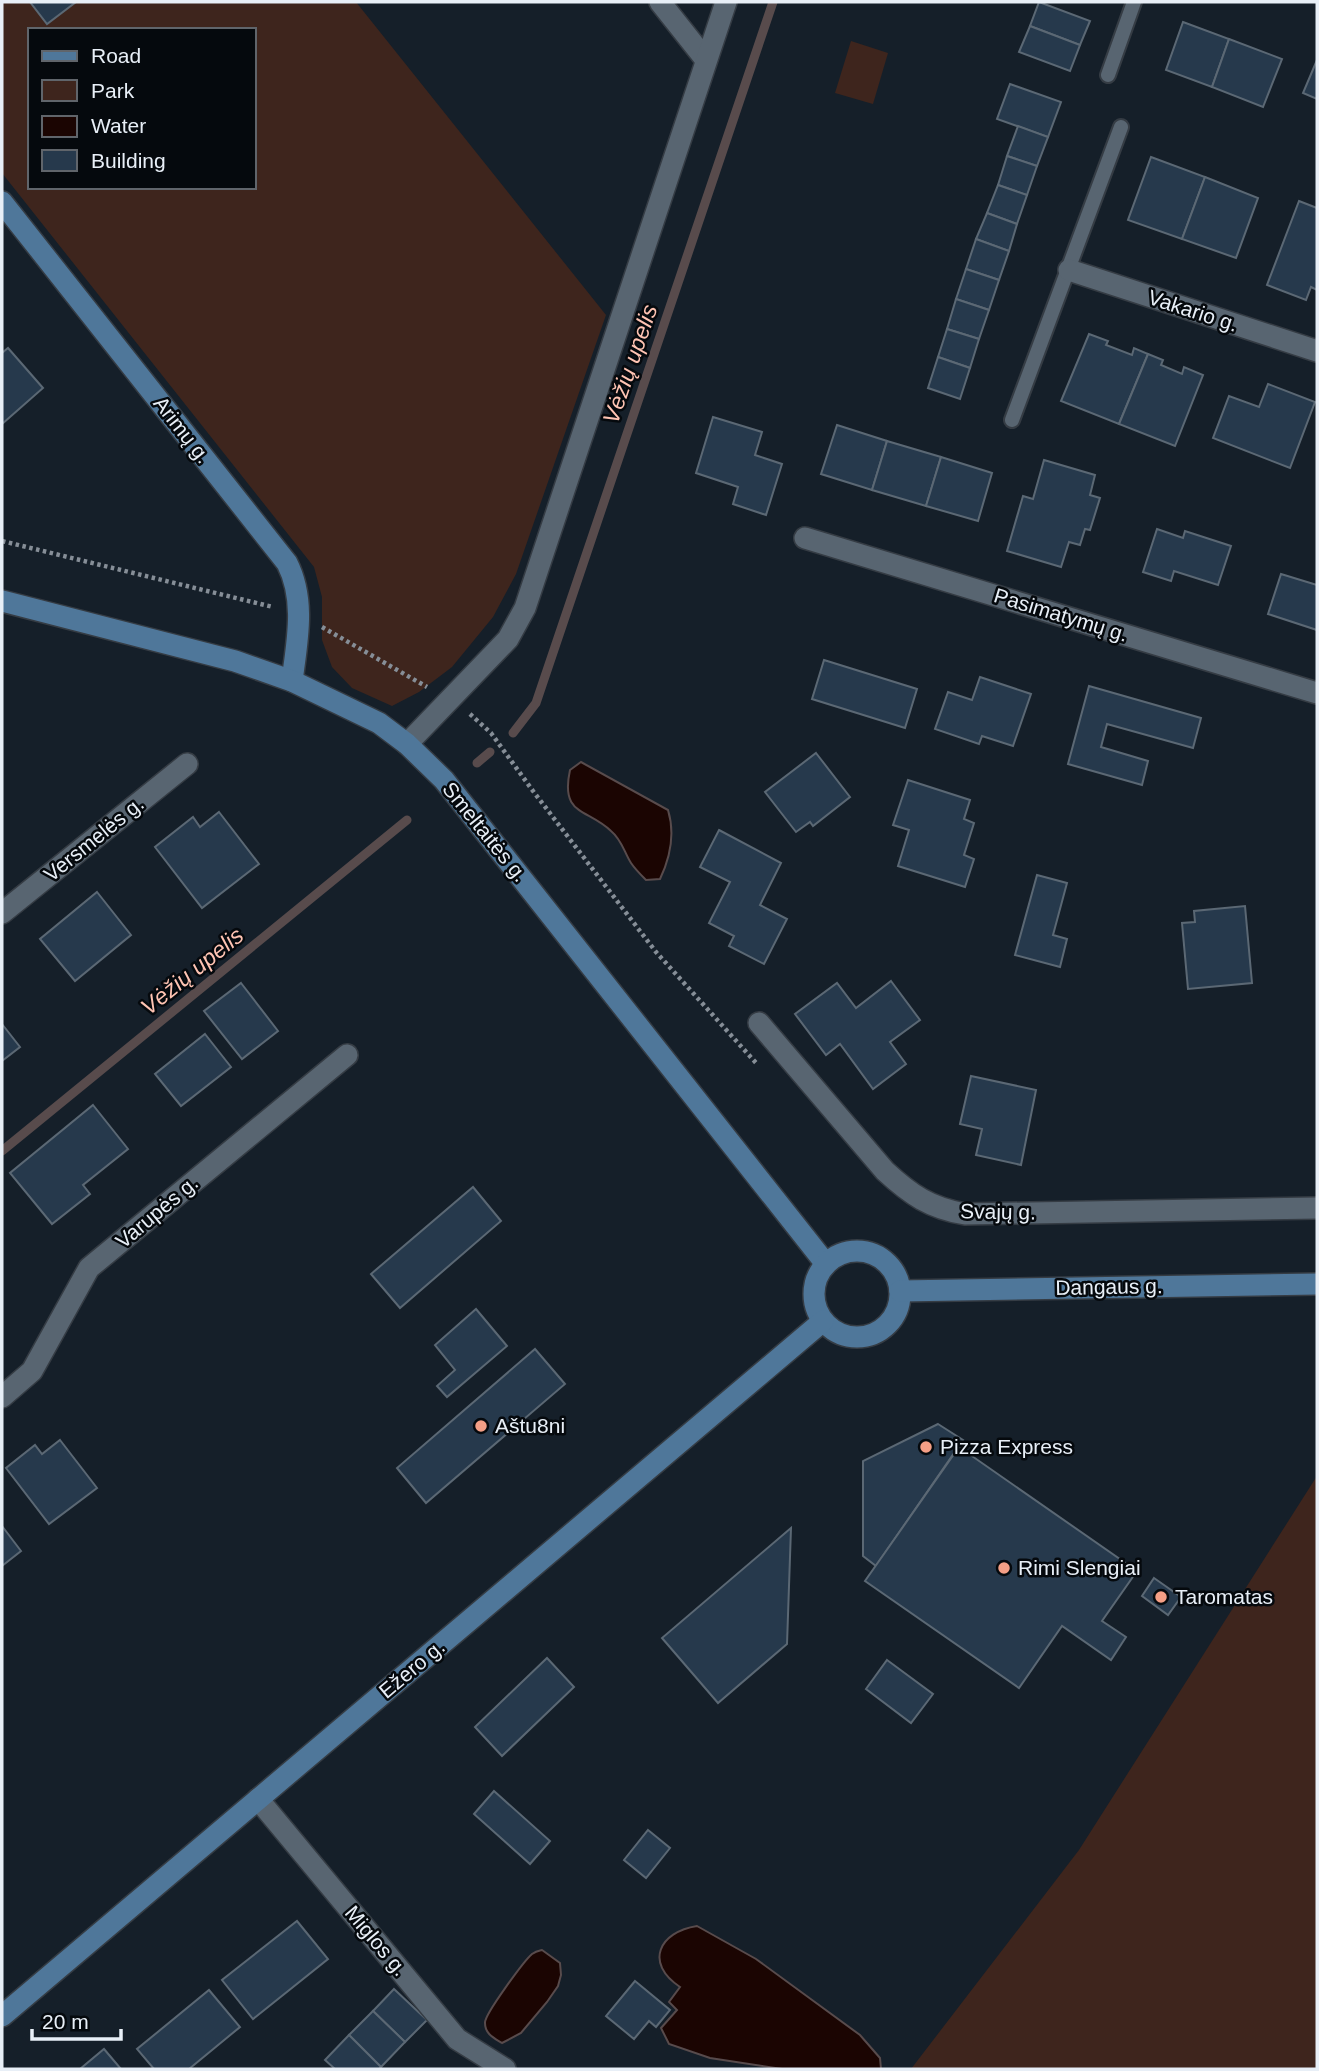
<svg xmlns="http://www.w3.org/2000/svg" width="1319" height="2071" font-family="Arial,sans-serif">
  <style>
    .green { fill: #3e251d; fill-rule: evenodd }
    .water { fill: #1b0502; stroke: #584b4c; stroke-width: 2 }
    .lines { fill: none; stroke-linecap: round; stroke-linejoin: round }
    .stream { stroke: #584b4c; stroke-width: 9 }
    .building { fill: #26394c; stroke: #5b6874; stroke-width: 2 }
    .lane-casing { stroke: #353c44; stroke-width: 18 }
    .street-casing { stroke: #353c44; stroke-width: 24 }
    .secondary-casing { stroke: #353c44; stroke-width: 24 }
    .path { stroke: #868e97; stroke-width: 4.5; stroke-dasharray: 3.5 3.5; stroke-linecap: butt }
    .lane { stroke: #586571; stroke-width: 14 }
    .street { stroke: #586571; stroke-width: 21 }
    .secondary { stroke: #4f779a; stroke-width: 21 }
    .poi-dot { fill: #f49f86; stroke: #05090d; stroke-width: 2.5 }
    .labels { text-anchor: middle; stroke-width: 5; stroke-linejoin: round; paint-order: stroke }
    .street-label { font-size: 21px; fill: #e8eff7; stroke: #05090d }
    .poi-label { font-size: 21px; fill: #e8eff7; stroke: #05090d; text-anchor: start }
    .water-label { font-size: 23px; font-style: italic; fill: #ffc4b3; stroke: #05090d }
  </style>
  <rect width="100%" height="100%" fill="#151f29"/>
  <!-- green -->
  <g class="green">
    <path d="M 2,2 L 356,2 L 606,315 L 516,574 L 493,617 L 452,667 L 419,692 L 392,706 L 352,688 L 332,667 L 322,640 L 322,597 L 314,567 L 2,173 ZM 30,30 L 254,30 L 254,187 L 30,187 Z"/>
    <path d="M 851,41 L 888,53 L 873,104 L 835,93 Z"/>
    <path d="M 1317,1476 L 1317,2069 L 911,2069 L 1079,1850 Z"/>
  </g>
  <!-- water -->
  <g class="water">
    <path d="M 581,762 L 668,810 C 675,833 670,858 660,879 L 646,880 C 641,875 635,869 631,863 C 624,852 622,840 611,831 C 587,808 560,816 570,770 Z"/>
    <path d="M 697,1926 L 756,1959 L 860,2035 L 880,2058 L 881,2069 L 782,2069 L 710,2058 L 669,2044 L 661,2028 L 677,2010 L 669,2002 L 680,1987 C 644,1963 659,1932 697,1926 Z"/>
    <path d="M 542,1950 L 560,1963 L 561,1975 L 558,1986 L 547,2002 L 521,2033 L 502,2043 C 494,2038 485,2034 485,2023 C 484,2015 524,1961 532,1954 C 536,1951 537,1951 542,1950 Z"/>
  </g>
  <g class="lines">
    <!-- stream -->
    <g class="stream">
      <path d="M 513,733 L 536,703 L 773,2"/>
      <path d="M 477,763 L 490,752"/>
      <path d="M 2,1151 L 407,820"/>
    </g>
  </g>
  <!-- building -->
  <g class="building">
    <path d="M 30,2 L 76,2 L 47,24 Z"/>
    <path d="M 1039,2 L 1090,21 L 1080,45 L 1030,26 Z"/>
    <path d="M 1183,22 L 1229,39 L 1212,87 L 1166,70 Z"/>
    <path d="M 1030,26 L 1080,45 L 1070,71 L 1019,52 Z"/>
    <path d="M 1229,39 L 1282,59 L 1263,107 L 1212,87 Z"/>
    <path d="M 1317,60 L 1317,99 L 1303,93 Z"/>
    <path d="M 1010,84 L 1061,102 L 1048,137 L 997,119 Z"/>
    <path d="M 1018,126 L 1048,137 L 1037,166 L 1007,156 Z"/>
    <path d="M 1007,156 L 1037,166 L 1027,195 L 998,185 Z"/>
    <path d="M 1151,157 L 1205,177 L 1182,239 L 1128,220 Z"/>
    <path d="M 1205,177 L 1258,198 L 1236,258 L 1182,239 Z"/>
    <path d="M 998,185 L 1027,195 L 1017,224 L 987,213 Z"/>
    <path d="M 1299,201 L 1317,208 L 1317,290 L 1311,287 L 1306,300 L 1267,285 Z"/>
    <path d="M 987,213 L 1017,224 L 1009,251 L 976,239 Z"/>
    <path d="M 976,239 L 1009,251 L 999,280 L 966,269 Z"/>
    <path d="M 966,269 L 999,280 L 989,310 L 956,299 Z"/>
    <path d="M 956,299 L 989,310 L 979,339 L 947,329 Z"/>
    <path d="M 947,329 L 979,339 L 970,368 L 938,357 Z"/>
    <path d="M 1089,334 L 1108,341 L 1106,345 L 1132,355 L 1134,348 L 1148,354 L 1119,424 L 1061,401 Z"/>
    <path d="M 8,348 L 43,388 L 2,424 L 2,353 Z"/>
    <path d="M 1148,354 L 1163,360 L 1161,365 L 1182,374 L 1184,367 L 1203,375 L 1175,446 L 1119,424 Z"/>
    <path d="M 938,357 L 970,368 L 960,399 L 928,388 Z"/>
    <path d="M 1268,384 L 1315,402 L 1290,468 L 1213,438 L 1229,396 L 1259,407 Z"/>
    <path d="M 713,417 L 762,432 L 755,455 L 782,464 L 766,515 L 733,504 L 738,487 L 696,473 Z"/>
    <path d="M 837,425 L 887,441 L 872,490 L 821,474 Z"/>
    <path d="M 887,441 L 941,457 L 926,506 L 872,490 Z"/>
    <path d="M 941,457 L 992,473 L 978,521 L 926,506 Z"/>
    <path d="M 1044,460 L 1095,475 L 1090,495 L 1100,498 L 1090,530 L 1085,529 L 1080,545 L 1069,542 L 1061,567 L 1007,551 L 1023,496 L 1033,499 Z"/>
    <path d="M 1157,529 L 1183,538 L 1185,531 L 1231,546 L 1218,585 L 1174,571 L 1171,581 L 1143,572 Z"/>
    <path d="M 1281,574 L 1317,585 L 1317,630 L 1268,614 Z"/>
    <path d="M 824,660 L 917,689 L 905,728 L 812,699 Z"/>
    <path d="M 980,677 L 1031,694 L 1013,746 L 982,736 L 979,744 L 935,729 L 948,692 L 972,700 Z"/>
    <path d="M 1089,686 L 1201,718 L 1193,748 L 1107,724 L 1101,747 L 1148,761 L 1142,785 L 1068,764 Z"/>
    <path d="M 816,753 L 850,797 L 813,826 L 810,822 L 796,832 L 765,792 Z"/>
    <path d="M 908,780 L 970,800 L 964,819 L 974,823 L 964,855 L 974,859 L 965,887 L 898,866 L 909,830 L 893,825 Z"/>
    <path d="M 219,812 L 259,864 L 202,908 L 155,847 L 193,817 L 200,827 Z"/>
    <path d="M 719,830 L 781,863 L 760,905 L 787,919 L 764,964 L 729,946 L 734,936 L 709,923 L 730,882 L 700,867 Z"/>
    <path d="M 1037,875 L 1067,883 L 1053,935 L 1067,939 L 1060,967 L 1015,955 Z"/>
    <path d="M 97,892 L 131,935 L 75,981 L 40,939 Z"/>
    <path d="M 1245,906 L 1252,983 L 1188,989 L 1182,923 L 1195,922 L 1194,911 Z"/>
    <path d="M 891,981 L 920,1020 L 890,1042 L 906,1064 L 873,1089 L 840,1044 L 826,1055 L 795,1014 L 837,983 L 856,1008 Z"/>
    <path d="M 241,983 L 278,1031 L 242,1059 L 204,1011 Z"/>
    <path d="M 2,1024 L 20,1047 L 2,1061 Z"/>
    <path d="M 205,1034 L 231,1067 L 181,1106 L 155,1074 Z"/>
    <path d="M 971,1076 L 1036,1090 L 1021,1165 L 976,1155 L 982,1129 L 960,1124 Z"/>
    <path d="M 93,1105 L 128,1149 L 83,1185 L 90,1194 L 52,1224 L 10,1173 Z"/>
    <path d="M 473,1187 L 501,1221 L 400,1308 L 371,1274 Z"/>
    <path d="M 476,1309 L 507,1346 L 447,1397 L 437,1386 L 455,1370 L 435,1345 Z"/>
    <path d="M 535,1349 L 565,1384 L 426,1503 L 397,1468 Z"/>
    <path d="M 938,1424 L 963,1440 L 876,1566 L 863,1556 L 863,1461 Z"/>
    <path d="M 60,1440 L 97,1488 L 49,1524 L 6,1468 L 35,1445 L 42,1454 Z"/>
    <path d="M 959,1447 L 1137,1571 L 1102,1621 L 1126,1637 L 1111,1660 L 1062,1626 L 1019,1688 L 865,1581 Z"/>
    <path d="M 2,1526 L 21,1551 L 2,1566 Z"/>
    <path d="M 791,1528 L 787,1644 L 718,1703 L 662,1638 Z"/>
    <path d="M 1154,1578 L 1181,1597 L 1168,1615 L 1142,1596 Z"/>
    <path d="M 547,1658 L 574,1687 L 502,1756 L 475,1727 Z"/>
    <path d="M 887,1660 L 933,1694 L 911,1723 L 866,1689 Z"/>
    <path d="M 494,1791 L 550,1841 L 530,1864 L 474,1814 Z"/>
    <path d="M 648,1830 L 670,1848 L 646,1878 L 624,1860 Z"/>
    <path d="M 297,1921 L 328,1959 L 253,2019 L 222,1980 Z"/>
    <path d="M 635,1981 L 670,2010 L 656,2027 L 649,2021 L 634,2039 L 606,2016 Z"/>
    <path d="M 394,1989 L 427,2020 L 405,2042 L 373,2011 Z"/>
    <path d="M 209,1990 L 240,2027 L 189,2069 L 154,2069 L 137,2049 Z"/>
    <path d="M 373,2011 L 405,2042 L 381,2067 L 349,2035 Z"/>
    <path d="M 349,2035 L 381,2067 L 379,2069 L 335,2069 L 325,2060 Z"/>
    <path d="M 104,2049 L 121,2069 L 80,2069 Z"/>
  </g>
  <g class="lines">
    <defs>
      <g id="lane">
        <path d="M 1108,75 L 1134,2"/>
        <path d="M 1012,420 L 1121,127"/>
      </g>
      <g id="street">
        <path d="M 660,2 L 706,60"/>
        <path d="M 1069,270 L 1317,351"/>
        <path d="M 805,538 L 1317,693"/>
        <path d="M 407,744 L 508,639 L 525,608 L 726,2"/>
        <path d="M 2,913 L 187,764"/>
        <path d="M 759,1023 L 885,1171 C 911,1195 930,1208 965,1214 L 1317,1208"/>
        <path d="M 2,1397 L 32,1371 L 89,1268 L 347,1055"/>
        <path d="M 258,1799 L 457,2039 L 505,2069"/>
      </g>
      <g id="secondary">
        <path d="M 2,202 L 287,563 C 306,600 297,642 292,681"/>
        <path d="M 2,601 L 235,661 L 292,681 L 379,723 L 407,744 L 444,780 L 826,1264"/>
        <circle cx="857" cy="1294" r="43"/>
        <path d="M 900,1291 L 1317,1284"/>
        <path d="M 2,2016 L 823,1321"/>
      </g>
    </defs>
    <!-- lane casing -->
    <use href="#lane" class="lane-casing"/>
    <!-- street casing -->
    <use href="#street" class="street-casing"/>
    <!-- secondary casing -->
    <use href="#secondary" class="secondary-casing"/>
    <!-- path -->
    <g class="path">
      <path d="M 2,541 L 273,607"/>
      <path d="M 322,627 L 427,687"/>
      <path d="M 470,714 L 491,733 L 533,791 L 656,952 L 757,1064"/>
    </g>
    <!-- lane -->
    <use href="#lane" class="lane"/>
    <!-- street -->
    <use href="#street" class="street"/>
    <!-- secondary -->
    <use href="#secondary" class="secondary"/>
  </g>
  <!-- markers -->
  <g class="poi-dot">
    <circle cx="481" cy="1426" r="7"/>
    <circle cx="926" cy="1447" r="7"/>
    <circle cx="1004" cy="1568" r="7"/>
    <circle cx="1161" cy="1597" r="7"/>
  </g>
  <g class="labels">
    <!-- street labels -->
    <g class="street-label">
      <text transform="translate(1193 311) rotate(18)" y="7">Vakario g.</text>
      <text transform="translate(182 430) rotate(52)" y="7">Arimų g.</text>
      <text transform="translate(1061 615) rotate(17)" y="7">Pasimatymų g.</text>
      <text transform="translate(485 832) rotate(51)" y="7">Smeltaitės g.</text>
      <text transform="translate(94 839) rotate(-39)" y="7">Versmelės g.</text>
      <text transform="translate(157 1212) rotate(-40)" y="7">Varupės g.</text>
      <text transform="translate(998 1212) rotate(1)" y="7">Svajų g.</text>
      <text transform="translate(1109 1287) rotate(-1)" y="7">Dangaus g.</text>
      <text transform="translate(412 1669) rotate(-40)" y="7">Ežero g.</text>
      <text transform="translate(376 1941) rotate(50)" y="7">Miglos g.</text>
    </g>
    <!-- poi labels -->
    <g class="poi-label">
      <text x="495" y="1433">Aštu8ni</text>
      <text x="940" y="1454">Pizza Express</text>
      <text x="1018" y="1575">Rimi Slengiai</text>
      <text x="1175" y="1604">Taromatas</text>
    </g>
    <!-- water labels -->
    <g class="water-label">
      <text transform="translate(630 364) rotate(-71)" y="8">Vėžių upelis</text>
      <text transform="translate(192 971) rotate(-39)" y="8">Vėžių upelis</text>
    </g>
  </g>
  <!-- border -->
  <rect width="1319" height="2071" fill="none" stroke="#e8eff7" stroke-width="7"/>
  <!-- legend -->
  <rect x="28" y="28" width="228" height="161" fill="#05090d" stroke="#60656b" stroke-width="2"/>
  <rect x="42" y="51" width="35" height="10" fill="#4f779a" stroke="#60656b" stroke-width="2"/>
  <text x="91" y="63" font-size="21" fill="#e8eff7">Road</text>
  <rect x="42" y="80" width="35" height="21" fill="#3e251d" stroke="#60656b" stroke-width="2"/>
  <text x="91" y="98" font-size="21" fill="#e8eff7">Park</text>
  <rect x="42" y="116" width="35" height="21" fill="#1b0502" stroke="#60656b" stroke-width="2"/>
  <text x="91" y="133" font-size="21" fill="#e8eff7">Water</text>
  <rect x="42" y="150" width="35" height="21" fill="#26394c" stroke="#60656b" stroke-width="2"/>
  <text x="91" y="168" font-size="21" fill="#e8eff7">Building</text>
  <!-- scale -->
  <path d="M32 2029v10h89v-10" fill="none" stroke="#e8eff7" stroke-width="3.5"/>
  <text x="42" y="2029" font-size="21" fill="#e8eff7" stroke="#05090d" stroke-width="5" paint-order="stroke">20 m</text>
</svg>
